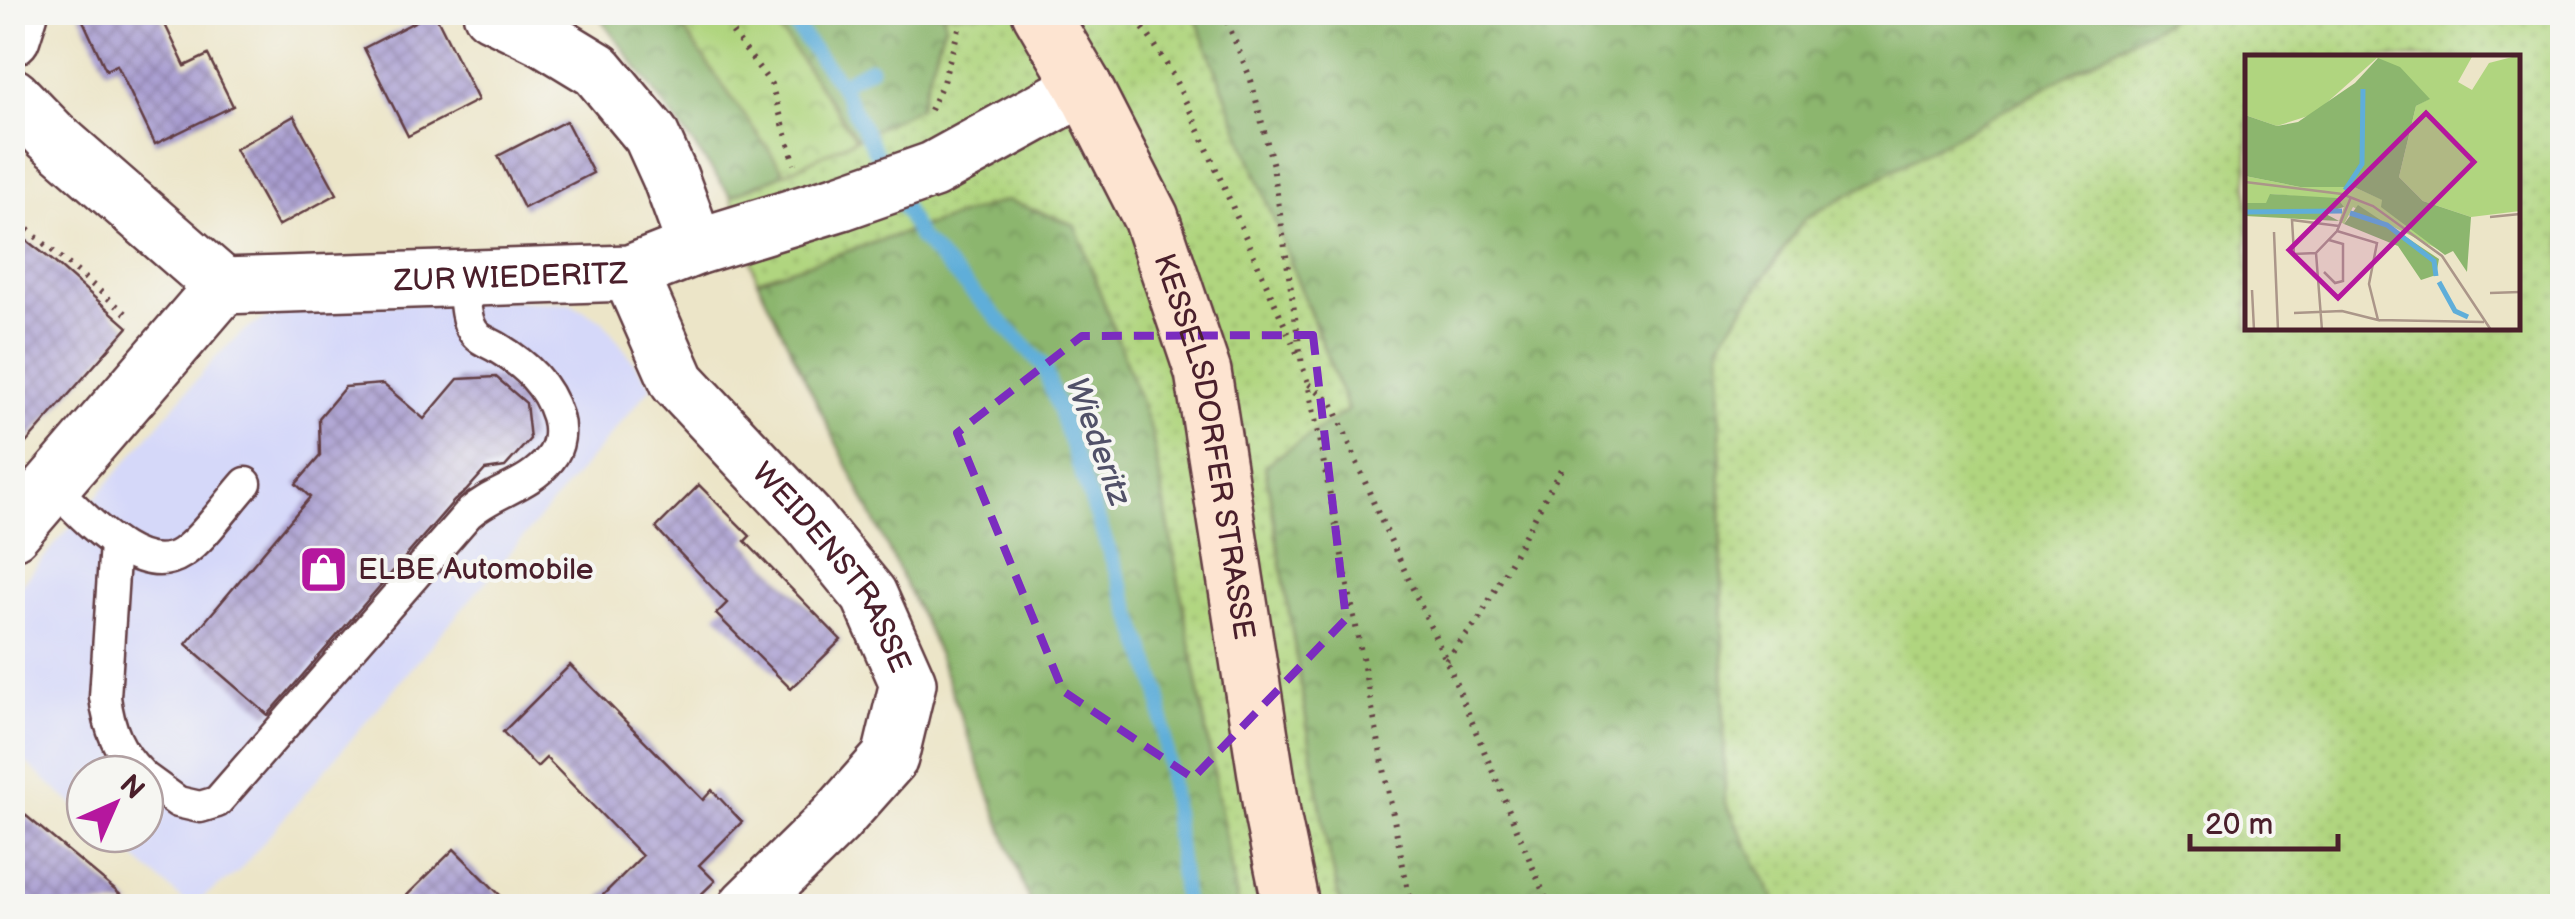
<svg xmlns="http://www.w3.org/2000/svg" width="2575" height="919" font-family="'Balsamiq Sans',sans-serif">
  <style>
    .built { fill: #d5d8f9 }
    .grass { fill: url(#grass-dots); stroke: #7d7a55; stroke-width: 2.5; fill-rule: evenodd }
    .forest { fill: url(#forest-crowns); stroke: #6b6a4c; stroke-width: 2.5 }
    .park { fill: url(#park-crowns); stroke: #7d7a55; stroke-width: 2.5 }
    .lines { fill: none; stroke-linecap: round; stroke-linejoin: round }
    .stream { stroke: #5faed9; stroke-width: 15 }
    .building { fill: url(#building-cross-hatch) }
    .service-casing { stroke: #623d43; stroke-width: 35 }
    .minor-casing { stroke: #623d43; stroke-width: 60 }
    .secondary-casing { stroke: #623d43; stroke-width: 60 }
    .path { stroke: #623d43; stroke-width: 6; stroke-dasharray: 2.5 8; stroke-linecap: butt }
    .service { stroke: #fff; stroke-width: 30 }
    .minor { stroke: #fff; stroke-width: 55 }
    .secondary { stroke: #fde4d1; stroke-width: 55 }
    .marked { fill: none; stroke: #7b2cbf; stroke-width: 8; stroke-dasharray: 20 12; stroke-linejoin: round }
    .labels { text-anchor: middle; stroke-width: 8; stroke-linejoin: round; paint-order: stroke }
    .street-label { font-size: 30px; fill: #4a1f2b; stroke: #f6f6f2 }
    .poi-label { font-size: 30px; fill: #4a1f2b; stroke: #f6f6f2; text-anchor: start }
    .water-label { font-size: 32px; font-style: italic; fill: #515168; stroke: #f6f6f2 }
    .inset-river { fill: none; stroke: #5faed9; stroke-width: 5 }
    .inset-road { fill: none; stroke: #ab9689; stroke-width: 2.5 }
    .view { fill: #b5179e; fill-opacity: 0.15; stroke: #b5179e; stroke-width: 5 }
    .inset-edge { fill: none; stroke: #4a1f2b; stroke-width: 5 }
  </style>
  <defs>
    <pattern id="grass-dots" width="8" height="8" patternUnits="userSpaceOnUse" patternTransform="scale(2.5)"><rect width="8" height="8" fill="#b0d57f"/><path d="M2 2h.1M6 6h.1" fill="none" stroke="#99b66e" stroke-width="1.8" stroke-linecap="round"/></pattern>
    <pattern id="forest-crowns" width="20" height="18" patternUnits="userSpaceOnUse" patternTransform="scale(2.5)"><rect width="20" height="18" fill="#8cb66e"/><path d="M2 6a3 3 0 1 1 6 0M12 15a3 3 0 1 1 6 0" fill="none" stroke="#74935b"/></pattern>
    <pattern id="park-crowns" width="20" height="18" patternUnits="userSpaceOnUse" patternTransform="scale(2.5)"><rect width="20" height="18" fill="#b0d57f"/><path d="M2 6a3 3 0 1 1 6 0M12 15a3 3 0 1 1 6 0" fill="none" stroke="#99b66e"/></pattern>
    <pattern id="building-cross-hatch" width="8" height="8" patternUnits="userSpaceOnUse" patternTransform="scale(2.5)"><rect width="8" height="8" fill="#a99ed1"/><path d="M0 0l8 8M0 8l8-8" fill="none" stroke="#8c80aa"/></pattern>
  </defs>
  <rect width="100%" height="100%" fill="#f6f6f2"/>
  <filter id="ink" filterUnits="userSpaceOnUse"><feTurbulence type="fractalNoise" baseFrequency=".01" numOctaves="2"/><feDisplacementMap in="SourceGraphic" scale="20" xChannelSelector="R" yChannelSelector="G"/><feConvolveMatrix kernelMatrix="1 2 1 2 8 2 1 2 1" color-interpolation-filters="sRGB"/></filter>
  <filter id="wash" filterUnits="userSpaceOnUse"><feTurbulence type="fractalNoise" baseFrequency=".0048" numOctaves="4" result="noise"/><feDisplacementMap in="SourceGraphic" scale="40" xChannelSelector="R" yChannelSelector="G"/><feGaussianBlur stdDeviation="2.25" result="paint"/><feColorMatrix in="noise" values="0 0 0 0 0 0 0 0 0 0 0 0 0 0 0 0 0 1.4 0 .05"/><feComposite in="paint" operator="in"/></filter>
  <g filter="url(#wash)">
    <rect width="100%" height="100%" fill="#ece5c8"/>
    <!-- built -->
    <path class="built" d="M 511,301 L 570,303 L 603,321 L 652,386 L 237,873 L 190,906 L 107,834 L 145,834 L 145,774 L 85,774 L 85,815 L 13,751 L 13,594 L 218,355 L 243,332 L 275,313 L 310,305 Z"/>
    <!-- grass -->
    <g class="grass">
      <path d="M 943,13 L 1191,13 L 1197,21 L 1348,411 L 1265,465 L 1325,834 L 1341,906 L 1238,906 L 1151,430 L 1007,200 L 757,280 L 731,196 L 785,173 L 919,107 L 945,23 Z"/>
      <path d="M 2180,13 L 2562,13 L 2562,906 L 1778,906 L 1725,801 L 1719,344 L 1804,219 ZM 2248,58 L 2518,58 L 2518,328 L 2248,328 Z"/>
    </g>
    <!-- forest -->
    <g class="forest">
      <path d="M 597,13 L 672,13 L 785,173 L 731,196 Z"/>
      <path d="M 768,13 L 943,13 L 945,23 L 919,107 L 856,139 Z"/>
      <path d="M 1191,13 L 2180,13 L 1804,219 L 1719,344 L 1725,801 L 1778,906 L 1341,906 L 1325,834 L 1265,465 L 1348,410 L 1197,21 Z"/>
      <path d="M 1007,200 L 1075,225 L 1151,430 L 1238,906 L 1031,906 L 932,639 L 757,280 Z"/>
    </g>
    <!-- park -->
    <path class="park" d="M 672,13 L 768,13 L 856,139 L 785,173 Z"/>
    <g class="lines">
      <!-- stream -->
      <g class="stream">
        <path d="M 784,12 L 840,84 L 919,237 L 1043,365 L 1159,691 L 1185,906"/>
        <path d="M 840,84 L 870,68"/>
      </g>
    </g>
    <g id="blocks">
      <!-- building -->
      <g class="building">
        <path d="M 79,12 L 159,12 L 185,66 L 208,55 L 233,106 L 155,144 L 117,65 L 106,70 Z"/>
        <path d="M 434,12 L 478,100 L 408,136 L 364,48 Z"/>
        <path d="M 294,116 L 337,194 L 278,226 L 235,149 Z"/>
        <path d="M 566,121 L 593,173 L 524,208 L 498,156 Z"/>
        <path d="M 12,229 L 53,261 L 128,327 L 12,459 Z"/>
        <path d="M 496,377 L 526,403 L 530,439 L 505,467 L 485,470 L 466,491 L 454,501 L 268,715 L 186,644 L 310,497 L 296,484 L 320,456 L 319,418 L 345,387 L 383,384 L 424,419 L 458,379 Z"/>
        <path d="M 699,485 L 750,536 L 745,541 L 841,640 L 791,689 L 716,614 L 727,603 L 656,528 Z"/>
        <path d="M 570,665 L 703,800 L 712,790 L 742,822 L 699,865 L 715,881 L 689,906 L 592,906 L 642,856 L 546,758 L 537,767 L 503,732 Z"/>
        <path d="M 12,804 L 134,906 L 12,906 Z"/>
        <path d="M 454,849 L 511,906 L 396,906 Z"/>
      </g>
    </g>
  </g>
  <g filter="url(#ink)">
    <use href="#blocks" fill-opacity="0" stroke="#623d43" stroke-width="2.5"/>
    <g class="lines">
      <defs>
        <g id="service">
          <path d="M 52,486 C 82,513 138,582 182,553 C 203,539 228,503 246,483"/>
          <path d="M 115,543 L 105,697 C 109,729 118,751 141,774"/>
          <path d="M 145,778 L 178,802 L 200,807 L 217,802 L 468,514 C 493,491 528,487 550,459 C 560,447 561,430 557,416 C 547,384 526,365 498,348 C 490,343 479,340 473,331 C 464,318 465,295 463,279"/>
        </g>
        <g id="minor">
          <path d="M 491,12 L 546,39 L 597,70 L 651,135 L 670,177 L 696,247"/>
          <path d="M 12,37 L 20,12"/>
          <path d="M 12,96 L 51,136 L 223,286"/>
          <path id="s1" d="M 630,273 L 678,382 L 806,518 L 869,595 L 908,683 L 890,758 L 835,820 L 747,906"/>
          <path id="s2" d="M 12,532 L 223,286 L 630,273 L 696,247 L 842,202 L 933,170 L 1084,87"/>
        </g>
        <g id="secondary">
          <path id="s3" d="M 1040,12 L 1084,87 L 1151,218 L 1203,372 L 1273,819 L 1291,906"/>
        </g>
      </defs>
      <!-- service casing -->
      <use href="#service" class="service-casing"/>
      <!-- minor casing -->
      <use href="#minor" class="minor-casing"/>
      <!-- secondary casing -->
      <use href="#secondary" class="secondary-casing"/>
      <!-- path -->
      <g class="path">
        <path d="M 1130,12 C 1169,57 1192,115 1216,169 C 1243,231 1270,293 1298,355"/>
        <path d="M 1223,12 L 1251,80 L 1273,166 L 1302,365 L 1308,383 L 1411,906"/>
        <path d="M 720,16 L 771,84 L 795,164"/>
        <path d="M 930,110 L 943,82 L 964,12"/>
        <path d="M 12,216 L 129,316"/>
        <path d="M 1309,384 L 1332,402 L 1377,511 L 1446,660 L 1549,906"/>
        <path d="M 1446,660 L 1478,621 L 1561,469"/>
      </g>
      <!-- service -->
      <use href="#service" class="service"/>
      <!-- minor -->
      <use href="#minor" class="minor"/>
      <!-- secondary -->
      <use href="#secondary" class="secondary"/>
    </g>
  </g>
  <!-- marked area -->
  <path class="marked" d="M 1313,335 L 1346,619 L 1193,778 L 1063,691 L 957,433 L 1082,336 Z"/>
  <!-- icons -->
  <defs>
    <symbol id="shop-square" viewBox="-11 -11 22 22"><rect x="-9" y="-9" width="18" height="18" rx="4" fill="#b5179e" stroke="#f6f6f2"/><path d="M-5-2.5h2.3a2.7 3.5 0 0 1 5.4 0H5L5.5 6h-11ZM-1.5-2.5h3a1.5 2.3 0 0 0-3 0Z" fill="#fff"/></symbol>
  </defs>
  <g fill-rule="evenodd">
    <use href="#shop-square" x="296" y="542" width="55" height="55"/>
  </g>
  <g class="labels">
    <!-- street labels -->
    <g class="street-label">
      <text dy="10" stroke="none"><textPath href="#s2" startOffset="612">ZUR WIEDERITZ</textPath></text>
      <text dy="10" stroke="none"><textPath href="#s3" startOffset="470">KESSELSDORFER STRASSE</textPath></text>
      <text dy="10" stroke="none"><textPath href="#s1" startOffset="362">WEIDENSTRASSE</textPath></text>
    </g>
    <!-- poi labels -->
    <g class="poi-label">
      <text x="358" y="579">ELBE Automobile</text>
    </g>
    <!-- water labels -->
    <g class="water-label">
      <text transform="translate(1099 441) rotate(70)" y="11">Wiederitz</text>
    </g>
  </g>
  <!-- overview -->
  <g transform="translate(2245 55)">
    <rect width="275" height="275" fill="#ece5c8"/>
    <path d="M 0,0 L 228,0 L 213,27 L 227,35 L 244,8 L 275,0 L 275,156 L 226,162 L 178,146 L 154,122 L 171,51 L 184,44 L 132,3 L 69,59 L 32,71 L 0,60 ZM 0,121 L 55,132 L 109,132 L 138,145 L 197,196 L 108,152 L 99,169 L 94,166 L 99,152 L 61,142 L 26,139 L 22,148 L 1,149 Z" fill="#b0d57f"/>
    <path d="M 133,3 L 155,12 L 185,44 L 171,51 L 154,122 L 178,146 L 226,162 L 222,217 L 208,196 L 200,200 L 136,152 L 137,145 L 109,132 L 55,132 L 0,121 L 0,60 L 32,71 L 53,67 L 110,28 ZM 25,139 L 92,143 L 99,152 L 79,158 L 94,166 L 0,161 L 0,148 L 21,148 ZM 113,150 L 194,204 L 191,220 L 176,225 L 153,191 L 99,169 Z" fill="#8cb66e"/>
    <path class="inset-river" d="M 100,135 L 117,109 L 118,34M 0,157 L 97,156M 105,158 L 142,170 L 189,206 L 191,221M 194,227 L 210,256 L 223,262"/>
    <path class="inset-road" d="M 0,127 L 97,139 L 128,151 L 197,201 L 246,275M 245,162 L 275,159M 29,177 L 33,275M 71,198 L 49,199 L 47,165 L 94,171M 79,217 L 90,228 L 98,226 L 98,189 L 84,185M 7,235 L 9,275M 245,238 L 275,237M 49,258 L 97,256 L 133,265 L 124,229 L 132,188 L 92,176M 133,265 L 239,267M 77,275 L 71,198 L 92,176 L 106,142"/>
    <path class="view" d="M 181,58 L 229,107 L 93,243 L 44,195 Z"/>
    <rect width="275" height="275" class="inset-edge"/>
  </g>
  <!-- margin -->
  <rect width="2575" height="919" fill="none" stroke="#f6f6f2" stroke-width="50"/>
  <!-- north arrow -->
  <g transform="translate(115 804) rotate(45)"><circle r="48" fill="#f6f6f2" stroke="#b1a0a2" stroke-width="2.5"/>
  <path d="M0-8L18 38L0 25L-18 38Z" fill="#b5179e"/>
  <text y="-15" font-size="28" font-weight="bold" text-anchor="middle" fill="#4a1f2b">N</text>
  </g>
  <!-- scale -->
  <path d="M2190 834v15h148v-15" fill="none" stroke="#4a1f2b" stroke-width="5"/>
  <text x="2205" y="834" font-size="30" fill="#4a1f2b" stroke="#f6f6f2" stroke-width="8" paint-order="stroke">20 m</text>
</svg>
